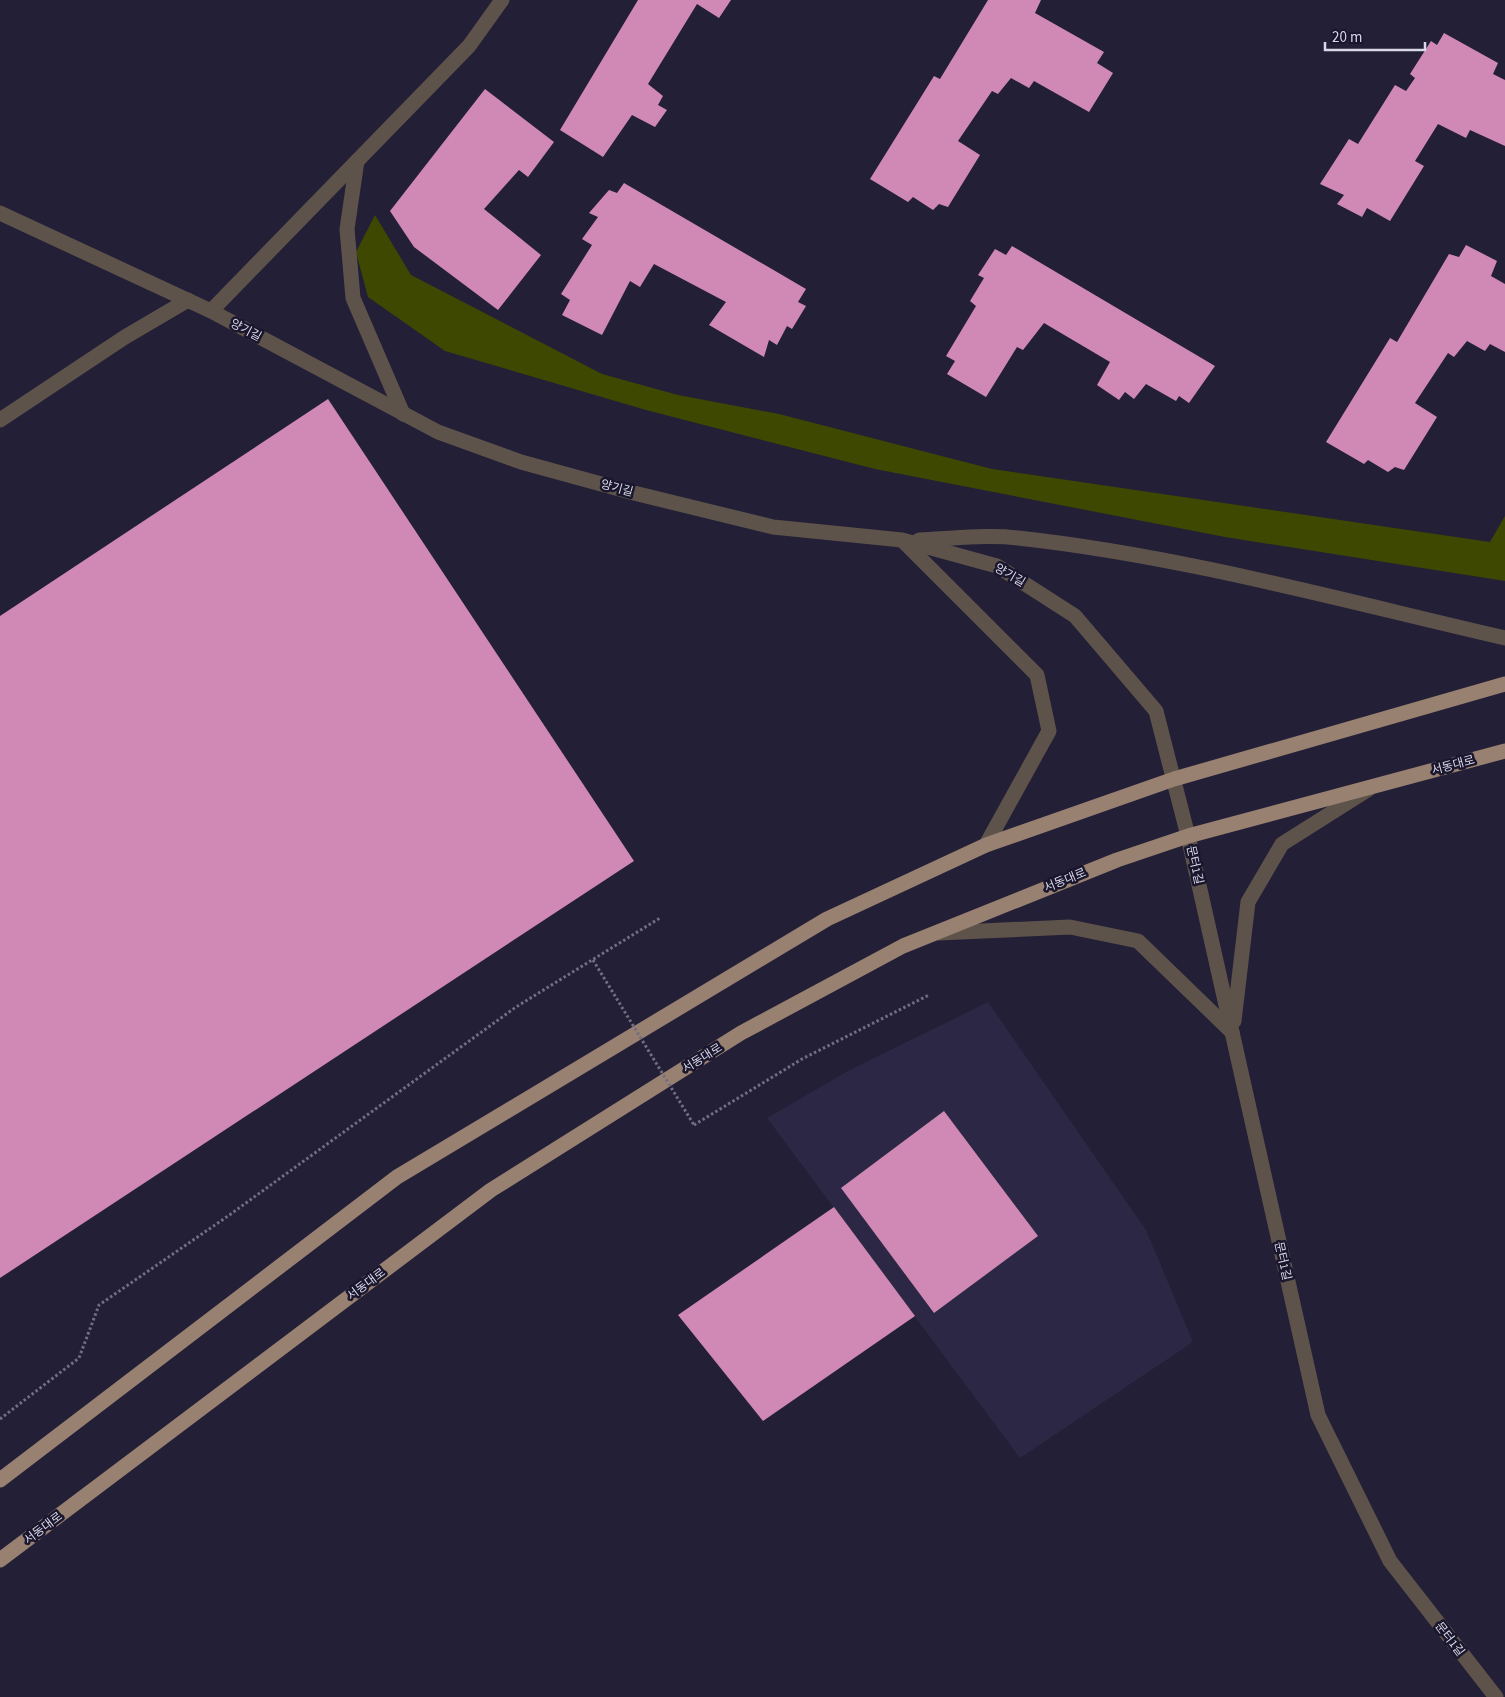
<svg xmlns="http://www.w3.org/2000/svg" width="1505" height="1697" font-family="'Source Sans 3','Noto Sans KR',sans-serif">
  <style>
    .built { fill: #2c2744 }
    .green { fill: #3f4800 }
    .building { fill: #d089b5 }
    .lines { fill: none; stroke-linecap: round; stroke-linejoin: round }
    .path { stroke: #716f83; stroke-width: 3; stroke-dasharray: 2.5 2.5; stroke-linecap: butt }
    .minor { stroke: #5e534a; stroke-width: 15 }
    .major { stroke: #988170; stroke-width: 15 }
    .path-bridge { stroke: #716f83; stroke-width: 3; stroke-dasharray: 2.5 2.5; stroke-linecap: butt }
    .labels { text-anchor: middle; stroke-width: 5; stroke-linejoin: round; paint-order: stroke }
    .street-label { font-size: 12px; fill: #d9d8e8; stroke: #1a162d }
  </style>
  <rect width="100%" height="100%" fill="#231f37"/>
  <!-- built -->
  <path class="built" d="M 988,1002 L 1146,1230 L 1193,1342 L 1020,1458 L 767,1118 L 848,1071 Z"/>
  <!-- green -->
  <path class="green" d="M 375,215 L 411,275 L 602,374 L 678,395 L 779,414 L 992,469 L 1490,542 L 1505,516 L 1505,581 L 1225,537 L 875,469 L 646,410 L 445,351 L 368,297 L 356,252 Z"/>
  <!-- building -->
  <g class="building">
    <path d="M 638,0 L 731,0 L 719,18 L 697,4 L 648,84 L 663,96 L 658,105 L 667,110 L 655,127 L 632,115 L 603,157 L 560,130 Z"/>
    <path d="M 988,0 L 1041,0 L 1035,13 L 1104,52 L 1097,63 L 1113,73 L 1089,112 L 1034,81 L 1029,88 L 1011,78 L 998,94 L 992,91 L 958,141 L 980,155 L 948,207 L 939,204 L 933,210 L 913,197 L 908,202 L 870,179 L 934,76 L 940,79 Z"/>
    <path d="M 1444,33 L 1498,63 L 1493,74 L 1505,80 L 1505,146 L 1470,130 L 1466,138 L 1438,124 L 1415,161 L 1424,166 L 1390,221 L 1367,208 L 1362,217 L 1337,204 L 1344,195 L 1320,184 L 1349,139 L 1358,144 L 1395,85 L 1406,91 L 1415,78 L 1410,74 L 1431,41 L 1437,45 Z"/>
    <path d="M 485,89 L 554,142 L 528,177 L 519,170 L 484,209 L 541,255 L 498,310 L 414,247 L 390,211 Z"/>
    <path d="M 624,183 L 806,289 L 798,302 L 806,306 L 792,329 L 787,326 L 777,345 L 769,340 L 764,357 L 709,325 L 726,302 L 654,264 L 640,287 L 630,281 L 602,335 L 562,315 L 570,300 L 561,294 L 592,245 L 582,239 L 598,217 L 589,213 L 609,190 L 617,193 Z"/>
    <path d="M 1466,245 L 1497,261 L 1491,276 L 1505,284 L 1505,352 L 1490,344 L 1485,351 L 1467,341 L 1454,357 L 1448,353 L 1415,403 L 1437,417 L 1404,470 L 1395,467 L 1388,472 L 1368,460 L 1364,464 L 1326,442 L 1390,338 L 1397,342 L 1449,254 L 1459,257 Z"/>
    <path d="M 1012,246 L 1215,366 L 1189,403 L 1179,396 L 1176,401 L 1146,384 L 1134,399 L 1125,392 L 1119,400 L 1097,385 L 1110,362 L 1044,323 L 1023,350 L 1017,347 L 986,397 L 947,374 L 955,361 L 946,356 L 976,306 L 970,301 L 984,278 L 978,275 L 995,249 L 1006,255 Z"/>
    <path d="M 328,399 L 634,861 L 0,1278 L 0,616 Z"/>
    <path d="M 944,1111 L 1038,1236 L 934,1313 L 841,1188 Z"/>
    <path d="M 834,1207 L 915,1316 L 763,1421 L 678,1315 Z"/>
  </g>
  <g class="lines">
    <!-- path -->
    <g class="path">
      <path d="M 694,1125 L 802,1059 L 929,995"/>
      <path d="M 0,1419 L 79,1358 L 99,1305 L 228,1216 L 516,1007 L 660,918"/>
    </g>
    <!-- minor -->
    <g class="minor">
      <path d="M 357,161 L 347,229 L 353,298 L 403,414"/>
      <path d="M 0,213 L 211,311 L 438,432 L 521,462 L 634,493 L 773,527 L 902,540 L 997,566 L 1075,616 L 1156,711 L 1188,836 L 1318,1415 L 1390,1561 L 1496,1697"/>
      <path d="M 211,311 L 469,46 L 502,0"/>
      <path d="M 0,420 L 125,337 L 188,300"/>
      <path d="M 919,540 C 952,539 986,534 1018,538 C 1183,556 1344,601 1505,638"/>
      <path d="M 903,541 L 1037,675 L 1049,731 L 986,845"/>
      <path d="M 939,933 L 1070,927 L 1138,941 L 1232,1032"/>
      <path d="M 1234,1021 L 1248,902 L 1282,844 L 1369,789"/>
    </g>
    <!-- major -->
    <g class="major">
      <path d="M 0,1480 L 397,1177 L 827,919 L 986,845 L 1174,779 L 1505,684"/>
      <path d="M 0,1560 L 491,1190 L 741,1033 L 903,946 L 1117,860 L 1188,836 L 1505,751"/>
    </g>
    <!-- path-bridge -->
    <path class="path-bridge" d="M 593,960 L 694,1125"/>
  </g>
  <g class="labels">
    <!-- street labels -->
    <g class="street-label">
      <text transform="translate(246 330) rotate(28)" y="4">양기길</text>
      <text transform="translate(617 488) rotate(15)" y="4">양기길</text>
      <text transform="translate(1010 575) rotate(30)" y="4">양기길</text>
      <text transform="translate(1453 765) rotate(-15)" y="4">서동대로</text>
      <text transform="translate(1195 865) rotate(77)" y="4">문터1길</text>
      <text transform="translate(1065 880) rotate(-22)" y="4">서동대로</text>
      <text transform="translate(702 1058) rotate(-32)" y="4">서동대로</text>
      <text transform="translate(1283 1261) rotate(77)" y="4">문터1길</text>
      <text transform="translate(366 1284) rotate(-37)" y="4">서동대로</text>
      <text transform="translate(43 1528) rotate(-37)" y="4">서동대로</text>
      <text transform="translate(1450 1639) rotate(52)" y="4">문터1길</text>
    </g>
  </g>
  <!-- scale -->
  <path d="M1325 42v8h100v-8" fill="none" stroke="#d9d8e8" stroke-width="2.5"/>
  <text x="1332" y="42" font-size="15" fill="#d9d8e8" stroke="#1a162d" stroke-width="4" paint-order="stroke">20 m</text>
</svg>
